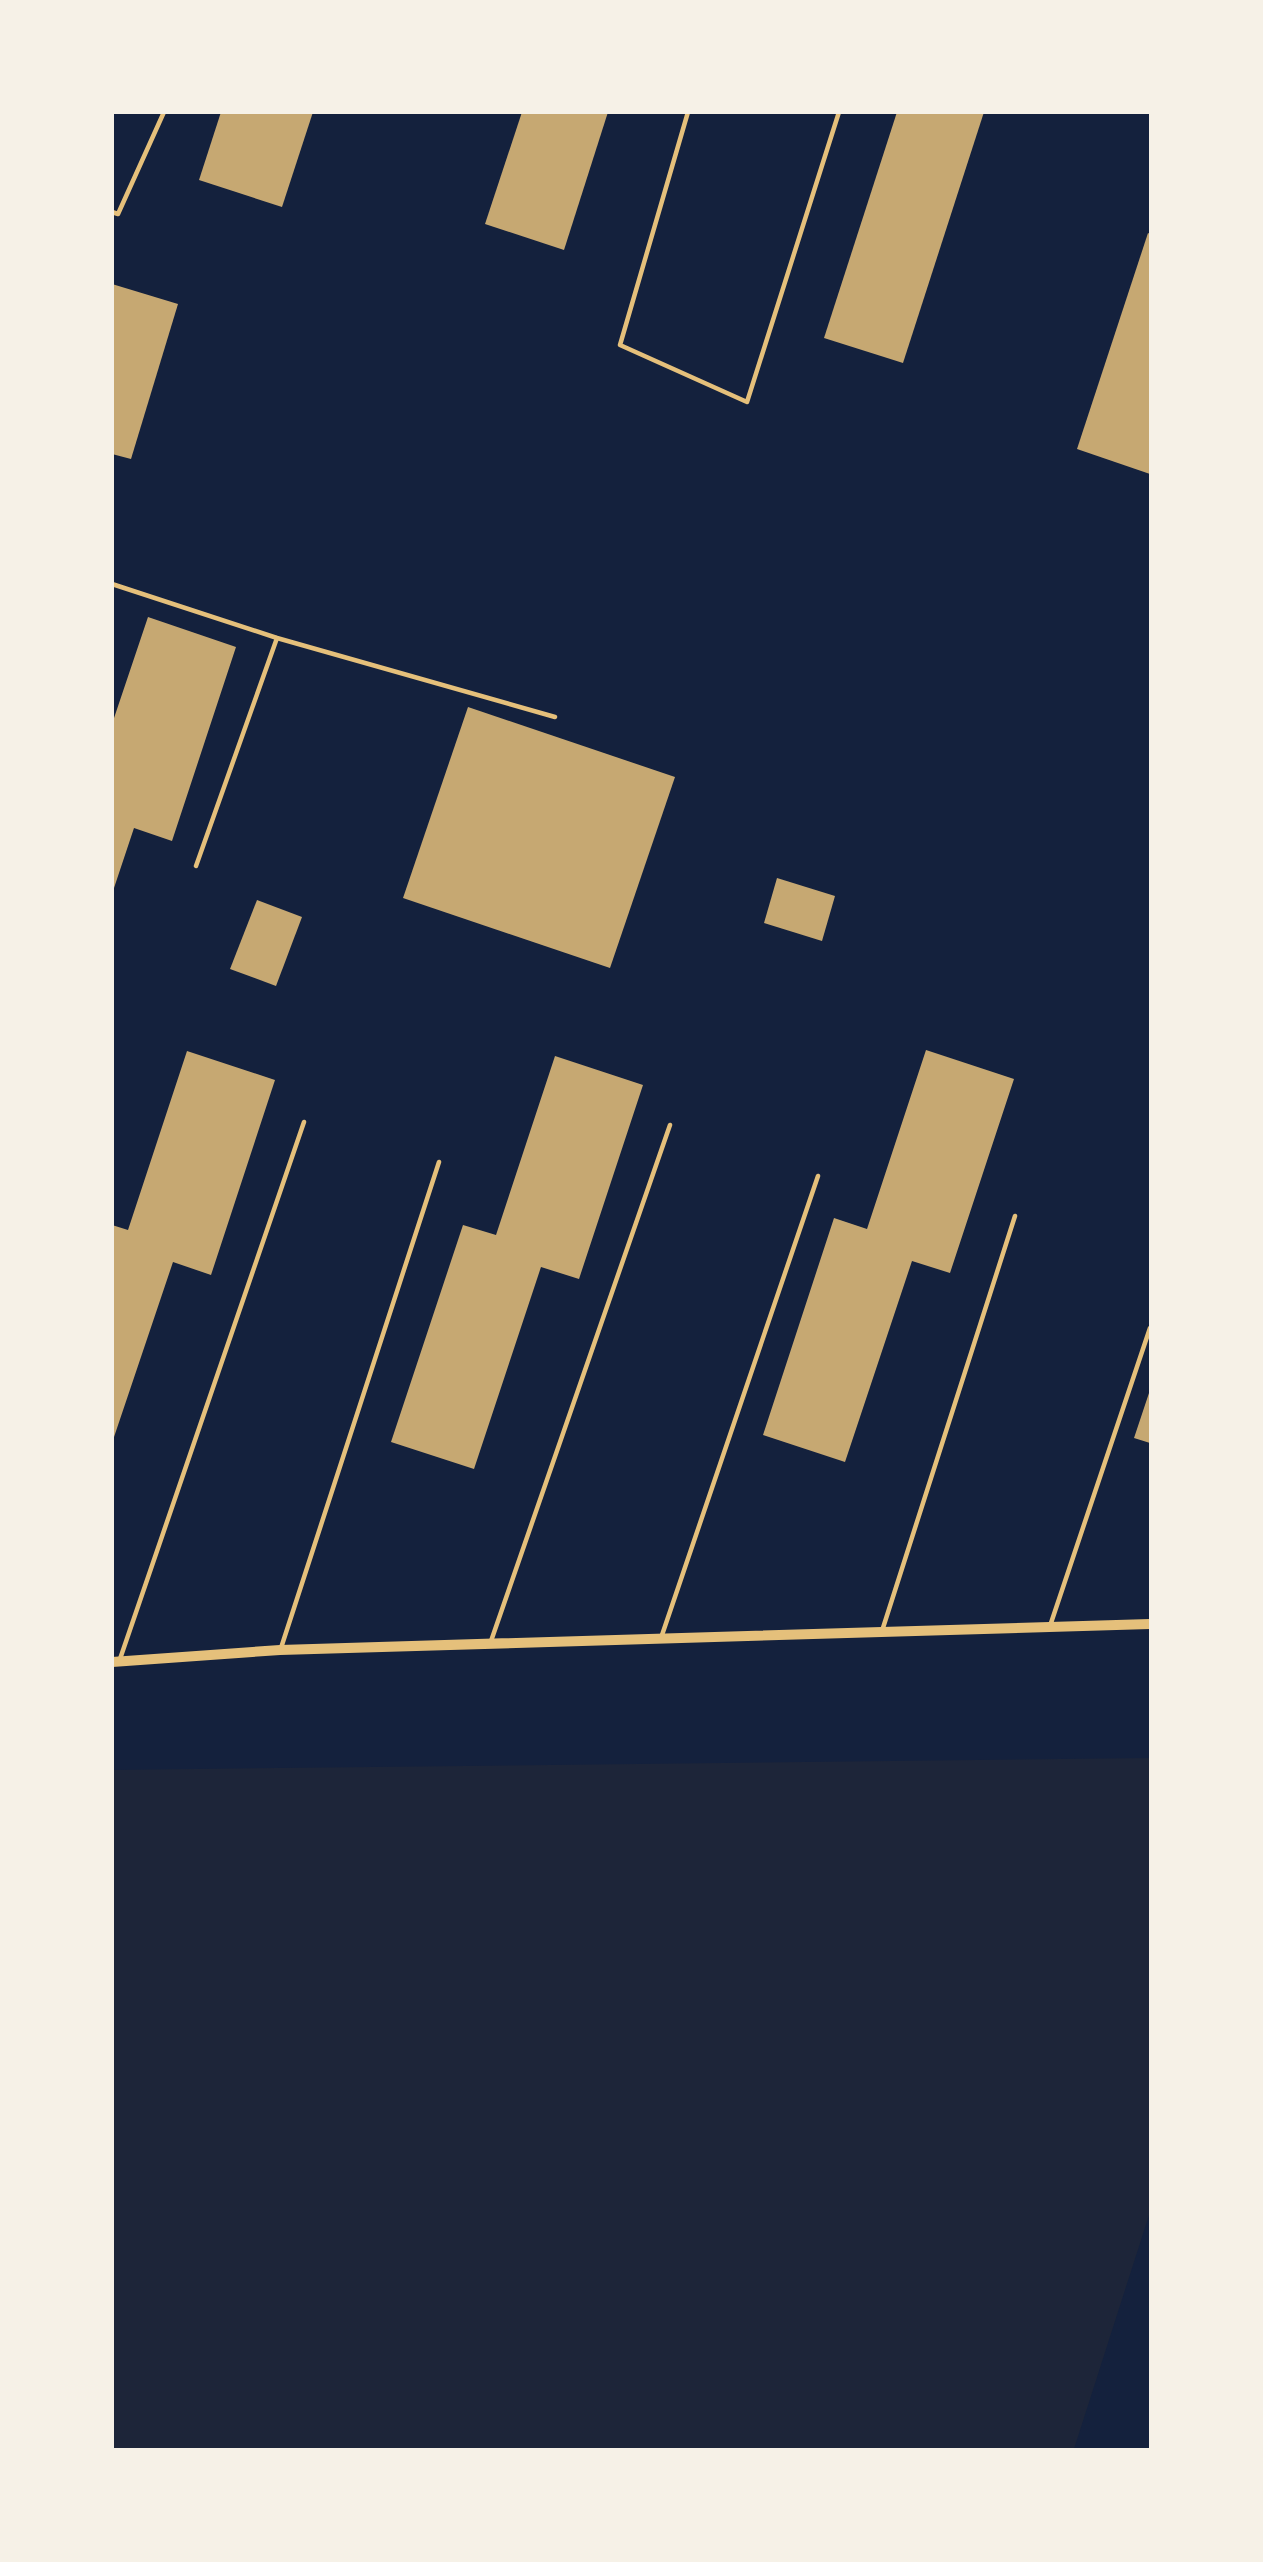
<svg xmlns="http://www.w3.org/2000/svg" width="1263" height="2562" font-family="Commissioner,sans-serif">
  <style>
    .green { fill: #1d2539 }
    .building { fill: #c6a872 }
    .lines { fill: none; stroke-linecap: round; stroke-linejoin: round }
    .service { stroke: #e5c07b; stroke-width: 4.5 }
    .tertiary { stroke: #e5c07b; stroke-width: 10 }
  </style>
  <rect width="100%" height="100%" fill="#14213d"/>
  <!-- green -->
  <path class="green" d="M 1150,1758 L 1150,2212 L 1074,2449 L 113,2449 L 113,1770 Z"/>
  <!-- building -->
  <g class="building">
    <path d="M 221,112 L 313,112 L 282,207 L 199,180 Z"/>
    <path d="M 522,112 L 608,112 L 564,250 L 485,224 Z"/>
    <path d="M 897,112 L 984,112 L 903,363 L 824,338 Z"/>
    <path d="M 1148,233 L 1150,234 L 1150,474 L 1077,449 Z"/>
    <path d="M 112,284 L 178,304 L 131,459 L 112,454 Z"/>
    <path d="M 148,617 L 236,647 L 172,841 L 134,828 L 113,891 L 112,724 Z"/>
    <path d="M 468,707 L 675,777 L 610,968 L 403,898 Z"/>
    <path d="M 777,878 L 835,896 L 822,941 L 764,923 Z"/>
    <path d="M 257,900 L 302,917 L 276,986 L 230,969 Z"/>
    <path d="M 926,1050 L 1014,1079 L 950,1273 L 912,1261 L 845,1462 L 763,1435 L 834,1218 L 867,1229 Z"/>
    <path d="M 187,1051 L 275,1080 L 211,1275 L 173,1262 L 112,1443 L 112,1225 L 128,1230 Z"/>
    <path d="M 555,1056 L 643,1085 L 579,1279 L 541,1267 L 474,1469 L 391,1442 L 463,1225 L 496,1235 Z"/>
    <path d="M 1150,1390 L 1150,1443 L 1134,1438 Z"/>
  </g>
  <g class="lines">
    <!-- service -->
    <g class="service">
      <path d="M 688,112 L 620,345 L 747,402 L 839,112"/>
      <path d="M 112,212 L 118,214 L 164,112"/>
      <path d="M 112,584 L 277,638 L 555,717"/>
      <path d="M 196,866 L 277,638"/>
      <path d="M 1050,1626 L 1150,1328"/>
      <path d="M 882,1631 L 1015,1216"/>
      <path d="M 661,1638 L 818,1176"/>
      <path d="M 490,1644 L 670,1125"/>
      <path d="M 281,1648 L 439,1162"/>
      <path d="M 120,1659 L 304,1122"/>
    </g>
    <!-- tertiary -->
    <path class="tertiary" d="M 112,1662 L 280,1650 L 1150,1624"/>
  </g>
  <!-- border -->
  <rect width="1263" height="2562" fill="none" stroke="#f6f1e7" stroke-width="228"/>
</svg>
